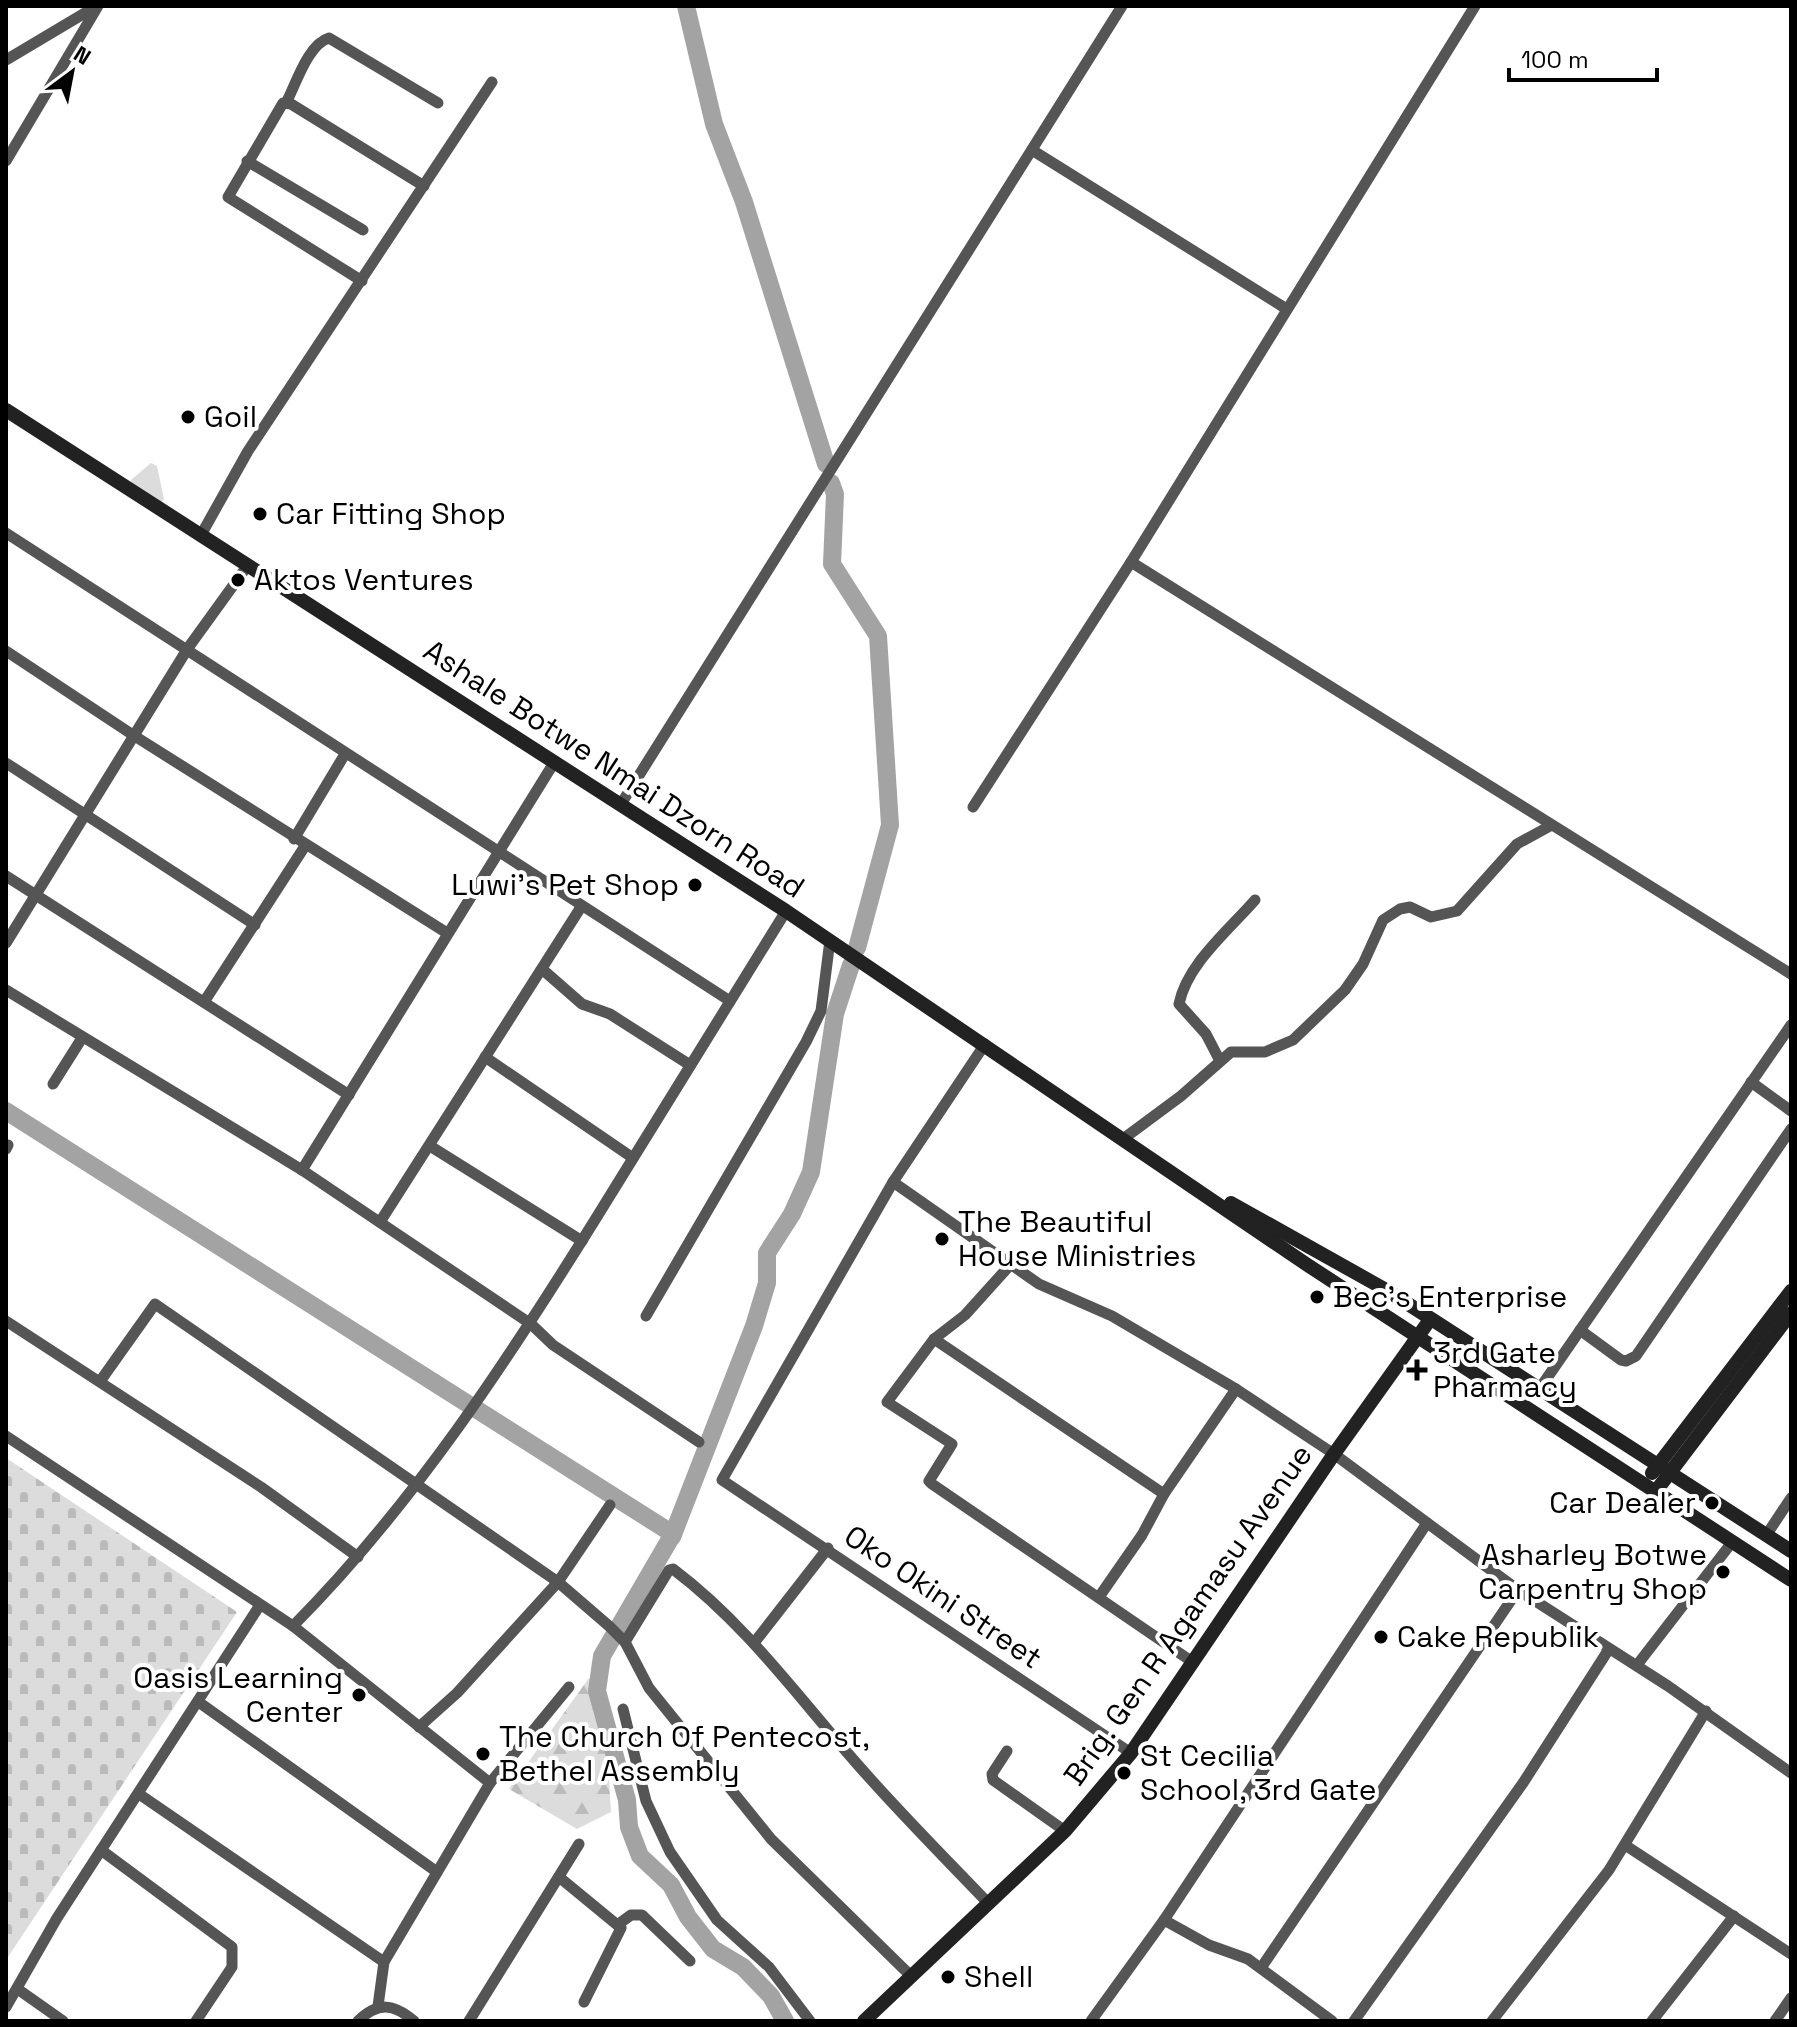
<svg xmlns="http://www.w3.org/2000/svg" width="1797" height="2027" font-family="'Space Grotesk',sans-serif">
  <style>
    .green { fill: #dcdcdc }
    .forest { fill: url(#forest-firs) }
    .cemetery { fill: url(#cemetery-stones) }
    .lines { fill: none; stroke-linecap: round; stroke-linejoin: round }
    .river { stroke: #a3a3a3; stroke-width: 18 }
    .street { stroke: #555; stroke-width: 11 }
    .secondary { stroke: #222; stroke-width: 14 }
    .poi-dot { fill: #000; stroke: #fff; stroke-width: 3 }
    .labels { text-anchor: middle; stroke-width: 8; stroke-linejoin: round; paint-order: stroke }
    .poi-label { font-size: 30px; fill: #000; stroke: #fff; text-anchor: start }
    .street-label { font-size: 30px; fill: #000; stroke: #fff }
  </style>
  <defs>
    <pattern id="forest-firs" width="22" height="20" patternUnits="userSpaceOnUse" patternTransform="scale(2)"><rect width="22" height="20" fill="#dcdcdc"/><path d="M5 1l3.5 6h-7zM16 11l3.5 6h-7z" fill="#bbb"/></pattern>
    <pattern id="cemetery-stones" width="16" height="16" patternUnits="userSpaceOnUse" patternTransform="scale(2)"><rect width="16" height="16" fill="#dcdcdc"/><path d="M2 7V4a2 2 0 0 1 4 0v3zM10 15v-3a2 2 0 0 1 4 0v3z" fill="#bbb"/></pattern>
  </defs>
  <rect width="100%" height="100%" fill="#fff"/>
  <!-- green -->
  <path class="green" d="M 151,463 L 157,466 L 164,499 L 161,503 L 132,484 L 131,480 Z"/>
  <!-- forest -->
  <path class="forest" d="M 589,1678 L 594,1680 L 593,1711 L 608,1761 L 611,1812 L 577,1829 L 509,1789 Z"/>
  <!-- cemetery -->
  <path class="cemetery" d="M 6,1458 L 237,1612 L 6,1960 Z"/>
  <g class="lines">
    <!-- river -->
    <g class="river">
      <path d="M 686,6 L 714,124 L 744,202 L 826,464"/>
      <path d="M 831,483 L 835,494 L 832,564 L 878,636 L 890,825 L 857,948"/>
      <path d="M 6,1111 L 673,1534 L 602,1656 L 597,1691 L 627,1800 L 629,1827 L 640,1856 L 671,1885 L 688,1917 L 713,1949 L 743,1967 L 771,1996 L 785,2021"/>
      <path d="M 672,1537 L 754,1326 L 767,1283 L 767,1253 L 792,1214 L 811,1172 L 835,1014 L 851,965"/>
    </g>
    <!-- street -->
    <g class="street">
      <path d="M 6,60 L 95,7"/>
      <path d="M 286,103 C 296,84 308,44 329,38 L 438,103"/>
      <path d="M 1032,150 L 1285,308"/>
      <path d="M 6,161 L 98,6"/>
      <path d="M 247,161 L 363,230"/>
      <path d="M 362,281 L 228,197 L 283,103 L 291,104 L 424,186"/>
      <path d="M 6,533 L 730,1001"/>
      <path d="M 201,535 L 248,451 L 492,82"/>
      <path d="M 1131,562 L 1791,974"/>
      <path d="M 6,651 L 133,735 L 447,933"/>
      <path d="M 6,763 L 255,925"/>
      <path d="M 621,804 L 1122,6"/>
      <path d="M 973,807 L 1131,562 L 1475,6"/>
      <path d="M 294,839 L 345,754"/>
      <path d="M 6,876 L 349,1095"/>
      <path d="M 6,943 L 188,648 L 248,565"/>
      <path d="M 542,969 L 582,1004 L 610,1014 L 690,1065"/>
      <path d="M 6,990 L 302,1170 L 531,1324 L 553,1345 L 699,1442"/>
      <path d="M 204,1002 L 305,846"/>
      <path d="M 985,1044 L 893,1182 L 722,1480 L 1131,1753"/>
      <path d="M 485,1057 L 633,1158"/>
      <path d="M 1219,1059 L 1206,1034 L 1179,1004 C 1187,964 1229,930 1255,900"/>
      <path d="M 1751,1082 L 1791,1111"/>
      <path d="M 53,1084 L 82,1038"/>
      <path d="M 1123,1139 L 1181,1096 L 1231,1052 L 1265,1052 L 1293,1040 L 1345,990 L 1363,964 L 1383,920 L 1400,909 L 1410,907 L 1431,917 L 1457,911 L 1517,844 L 1550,826"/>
      <path d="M 430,1146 L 582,1241"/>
      <path d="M 6,1149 L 8,1145"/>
      <path d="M 302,1170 L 555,761"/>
      <path d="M 893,1182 L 1039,1284 L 1112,1316 L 1236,1389 L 1334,1454 L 1518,1590 L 1668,1686 L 1791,1773"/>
      <path d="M 380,1222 L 581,907"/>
      <path d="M 1011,1264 L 965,1315 L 934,1339 L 887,1402 L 952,1444 L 929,1481 L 932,1484 L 1194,1663"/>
      <path d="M 646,1316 L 806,1042 L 821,1011 L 830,940"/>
      <path d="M 6,1321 L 261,1487 L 358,1557"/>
      <path d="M 1580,1330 L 1621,1360 L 1626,1361 L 1636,1356 L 1791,1129"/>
      <path d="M 934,1339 L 1164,1494"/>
      <path d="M 101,1380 L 155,1304 L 558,1582 L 609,1626 L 625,1642 L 649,1688 L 771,1839 L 911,1976"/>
      <path d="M 1538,1391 L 1791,1025"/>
      <path d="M 6,1436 L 293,1626 L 490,1783"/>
      <path d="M 1767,1534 L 1791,1498"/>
      <path d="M 1099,1597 L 1142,1535 L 1164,1494 L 1236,1389"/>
      <path d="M 293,1626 C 414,1504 508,1360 598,1215 C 661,1114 723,1012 786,911"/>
      <path d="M 625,1642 L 669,1570 L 673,1569 C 746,1624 798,1697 858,1765 C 900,1813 945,1858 989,1904"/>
      <path d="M 754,1643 L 828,1548"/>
      <path d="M 1637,1665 L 1733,1541"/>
      <path d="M 200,1703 L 437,1872"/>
      <path d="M 623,1709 L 646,1801 L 670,1852 L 717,1920 L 769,1967 L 810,2021"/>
      <path d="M 419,1727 L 457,1693 L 558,1582 L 610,1505"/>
      <path d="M 1007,1751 L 992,1774 L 993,1780 L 1065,1831"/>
      <path d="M 139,1794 L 384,1962"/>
      <path d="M 1625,1845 L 1791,1954"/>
      <path d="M 101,1850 L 232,1947 L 232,1967 L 196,2021"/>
      <path d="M 559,1877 L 621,1928 L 584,2002"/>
      <path d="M 1164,1920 L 1209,1945 L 1248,1959 L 1332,2021"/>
      <path d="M 620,1923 L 631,1915 L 642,1915 L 690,1961"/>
      <path d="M 1261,1968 L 1518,1590"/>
      <path d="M 19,1990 L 63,2021"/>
      <path d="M 378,2006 L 384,1962 L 490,1783 L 569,1687"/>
      <path d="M 6,2007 L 57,1918 L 260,1605"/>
      <path d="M 358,2021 C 378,2002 393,2003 414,2021"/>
      <path d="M 469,2021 L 579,1844"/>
      <path d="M 1091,2021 L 1164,1920 L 1427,1523"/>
      <path d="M 1354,2021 L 1523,1783 L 1609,1649"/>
      <path d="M 1492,2021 L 1609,1870 L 1706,1711"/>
      <path d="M 1652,2021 L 1734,1916"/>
      <path d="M 1775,2021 L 1791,1998"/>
    </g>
    <!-- secondary -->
    <g class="secondary">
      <path d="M 6,410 L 786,911 L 1306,1264 L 1791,1580"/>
      <path d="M 1231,1203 L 1388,1291 L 1791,1551"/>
      <path d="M 1652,1473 L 1791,1291"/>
      <path d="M 1656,1491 L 1791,1313"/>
      <path d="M 864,2021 L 1065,1831 L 1131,1753 L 1334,1454 L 1429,1321"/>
    </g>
  </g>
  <!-- markers -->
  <g class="poi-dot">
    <circle cx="188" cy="417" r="8"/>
    <circle cx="260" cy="514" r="8"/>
    <circle cx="238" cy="580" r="8"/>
    <circle cx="695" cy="885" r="8"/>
    <circle cx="942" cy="1239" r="8"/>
    <circle cx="1317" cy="1297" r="8"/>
    <path d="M1413 1358h8v8h8v8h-8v8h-8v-8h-8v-8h8z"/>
    <circle cx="1712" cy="1503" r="8"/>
    <circle cx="1723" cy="1572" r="8"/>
    <circle cx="1381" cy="1637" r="8"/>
    <circle cx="359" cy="1695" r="8"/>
    <circle cx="483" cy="1754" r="8"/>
    <circle cx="1124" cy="1773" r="8"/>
    <circle cx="948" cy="1977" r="8"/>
  </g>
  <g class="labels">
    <!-- poi labels -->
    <g class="poi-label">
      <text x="204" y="427">Goil</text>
      <text x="276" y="524">Car Fitting Shop</text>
      <text x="254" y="590">Aktos Ventures</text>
      <text x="679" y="895" text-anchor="end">Luwi's Pet Shop</text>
      <text x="958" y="1232">The Beautiful<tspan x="958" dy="34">House Ministries</tspan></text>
      <text x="1333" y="1307">Bec's Enterprise</text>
      <text x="1433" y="1363">3rd Gate<tspan x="1433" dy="34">Pharmacy</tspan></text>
      <text x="1696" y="1513" text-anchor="end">Car Dealer</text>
      <text x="1707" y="1565" text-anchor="end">Asharley Botwe<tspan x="1707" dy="34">Carpentry Shop</tspan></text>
      <text x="1397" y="1647">Cake Republik</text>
      <text x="343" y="1688" text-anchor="end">Oasis Learning<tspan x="343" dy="34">Center</tspan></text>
      <text x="499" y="1747">The Church Of Pentecost,<tspan x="499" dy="34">Bethel Assembly</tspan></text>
      <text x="1140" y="1766">St Cecilia<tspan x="1140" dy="34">School, 3rd Gate</tspan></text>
      <text x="964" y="1987">Shell</text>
    </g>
    <!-- street labels -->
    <g class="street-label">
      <text transform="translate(614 769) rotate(33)" y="10">Ashale Botwe Nmai Dzorn Road</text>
      <text transform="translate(943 1597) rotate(34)" y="10">Oko Okini Street</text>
      <text transform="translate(1188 1615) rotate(-55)" y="10">Brig. Gen R Agamasu Avenue</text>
    </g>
  </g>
  <!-- border -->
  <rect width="1797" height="2027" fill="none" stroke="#000000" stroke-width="16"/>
  <!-- north arrow -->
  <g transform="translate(72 72) rotate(32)" stroke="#ffffff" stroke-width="6" paint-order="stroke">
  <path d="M0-6L14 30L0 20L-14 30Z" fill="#000000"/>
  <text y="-12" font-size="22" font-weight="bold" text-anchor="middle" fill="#000000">N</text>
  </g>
  <!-- scale -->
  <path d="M1509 68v12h148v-12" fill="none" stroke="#000000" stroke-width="4"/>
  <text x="1521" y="68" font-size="24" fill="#000000" stroke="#ffffff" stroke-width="6" paint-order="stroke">100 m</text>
</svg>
